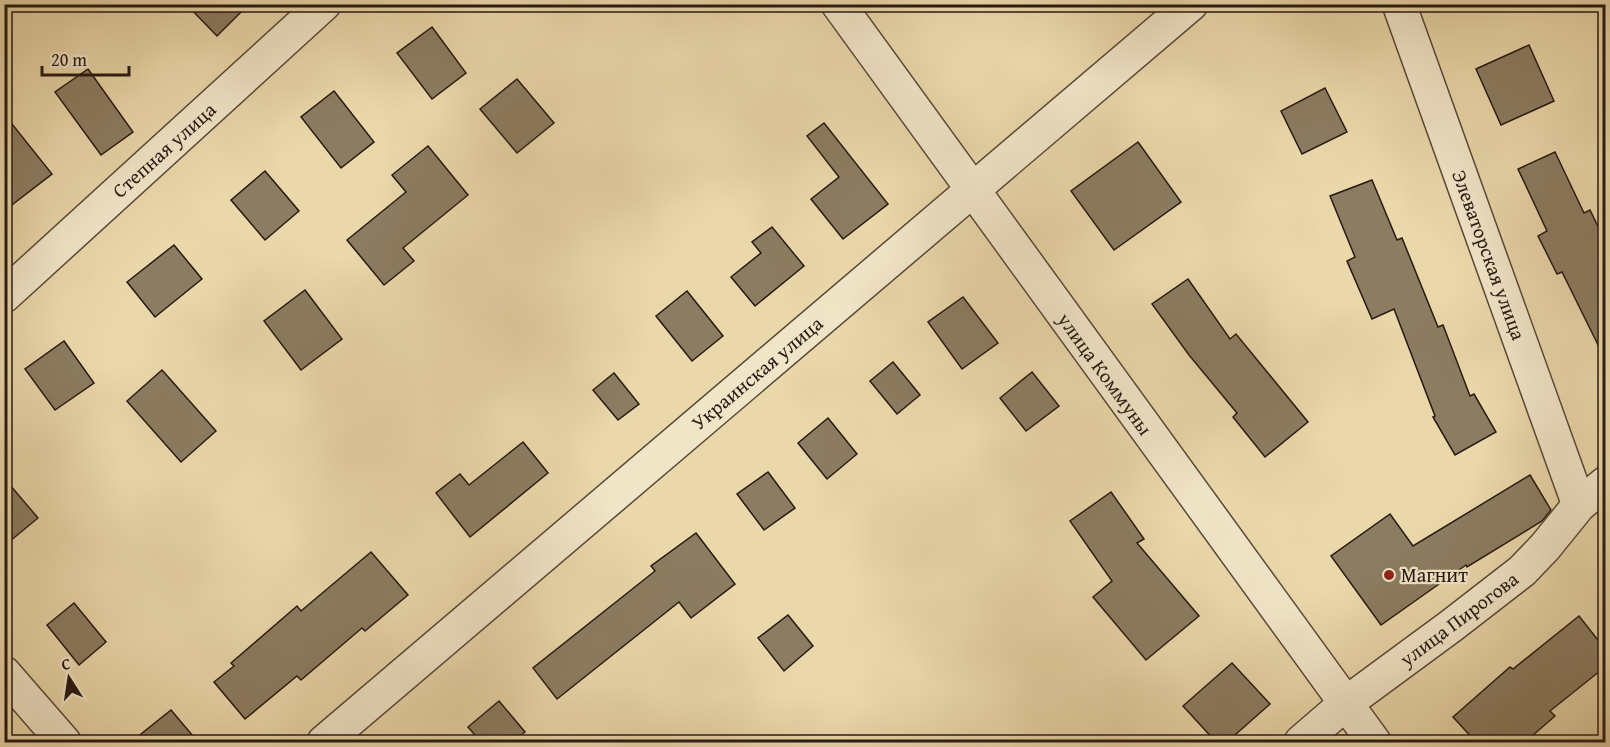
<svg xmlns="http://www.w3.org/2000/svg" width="1610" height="747" font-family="'Gentium Book Plus',serif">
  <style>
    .building { fill: #8c7c61; stroke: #261a12; stroke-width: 1.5 }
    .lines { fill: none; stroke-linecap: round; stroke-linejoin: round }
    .minor-casing { stroke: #574938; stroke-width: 36 }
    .minor { stroke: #f1e5c8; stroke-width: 33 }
    .poi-dot { fill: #8f2418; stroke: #f1e5c8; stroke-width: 2 }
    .labels { text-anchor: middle; stroke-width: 4.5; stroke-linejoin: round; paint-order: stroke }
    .street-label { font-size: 20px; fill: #261a12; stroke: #f1e5c8 }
    .poi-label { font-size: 20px; fill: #261a12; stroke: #f1e5c8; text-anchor: start }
  </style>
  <rect width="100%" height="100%" fill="#ead7aa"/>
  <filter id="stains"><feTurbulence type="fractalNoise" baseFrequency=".00333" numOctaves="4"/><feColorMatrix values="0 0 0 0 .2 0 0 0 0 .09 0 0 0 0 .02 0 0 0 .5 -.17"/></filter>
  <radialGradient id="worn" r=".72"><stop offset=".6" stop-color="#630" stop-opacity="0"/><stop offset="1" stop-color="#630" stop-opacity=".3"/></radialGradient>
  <!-- building -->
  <g class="building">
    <path d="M 186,4 L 249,4 L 217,36 Z"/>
    <path d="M 432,27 L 466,73 L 432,99 L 397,53 Z"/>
    <path d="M 1529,45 L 1554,101 L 1501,125 L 1476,69 Z"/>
    <path d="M 88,69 L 133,132 L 101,155 L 55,92 Z"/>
    <path d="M 517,79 L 554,123 L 517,153 L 480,109 Z"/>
    <path d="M 1325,88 L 1347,132 L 1302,154 L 1281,111 Z"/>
    <path d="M 334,91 L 374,142 L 341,168 L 301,117 Z"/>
    <path d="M 4,114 L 52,174 L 4,211 Z"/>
    <path d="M 824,123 L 888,204 L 843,239 L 811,199 L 839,177 L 807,136 Z"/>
    <path d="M 1138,142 L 1181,202 L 1114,250 L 1071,191 Z"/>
    <path d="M 428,146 L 468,195 L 403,248 L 414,261 L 384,285 L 347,240 L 406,192 L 392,175 Z"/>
    <path d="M 1555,152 L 1584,213 L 1590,210 L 1605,241 L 1605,359 L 1562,272 L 1557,274 L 1538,236 L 1547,231 L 1518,169 Z"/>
    <path d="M 265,171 L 299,211 L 265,240 L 231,200 Z"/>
    <path d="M 1372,180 L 1397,240 L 1402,238 L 1438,327 L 1443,325 L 1470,396 L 1474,394 L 1496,432 L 1455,455 L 1433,417 L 1435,416 L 1394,309 L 1372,319 L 1347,261 L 1355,257 L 1330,196 Z"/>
    <path d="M 772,227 L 804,266 L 755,306 L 731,277 L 761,253 L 752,242 Z"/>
    <path d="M 174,245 L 202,279 L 155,317 L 127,282 Z"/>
    <path d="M 1188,279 L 1230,339 L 1236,334 L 1308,422 L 1265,457 L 1233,417 L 1237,413 L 1189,355 L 1152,304 Z"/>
    <path d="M 305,290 L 342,339 L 301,370 L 264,321 Z"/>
    <path d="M 687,291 L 723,336 L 692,361 L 656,316 Z"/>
    <path d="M 963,297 L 998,343 L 962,369 L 928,322 Z"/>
    <path d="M 64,341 L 94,383 L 55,410 L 25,369 Z"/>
    <path d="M 893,362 L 920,395 L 897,414 L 870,381 Z"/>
    <path d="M 162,370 L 216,431 L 181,462 L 127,401 Z"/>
    <path d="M 1032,372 L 1059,406 L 1026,431 L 1000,398 Z"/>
    <path d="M 614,373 L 639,404 L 618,420 L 593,390 Z"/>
    <path d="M 828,418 L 857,454 L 827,479 L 798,443 Z"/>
    <path d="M 523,442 L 548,473 L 470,537 L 436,493 L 460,474 L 469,485 Z"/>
    <path d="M 768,472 L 795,508 L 764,530 L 737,494 Z"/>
    <path d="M 1530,475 L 1551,510 L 1542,521 L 1467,567 L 1466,565 L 1381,625 L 1331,556 L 1390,514 L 1413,546 Z"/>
    <path d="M 4,478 L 38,518 L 4,546 Z"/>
    <path d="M 1111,492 L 1144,539 L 1137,543 L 1199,616 L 1146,660 L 1093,597 L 1112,581 L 1070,521 Z"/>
    <path d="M 696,533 L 735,584 L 691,618 L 679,602 L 557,699 L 533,668 L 655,571 L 651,566 Z"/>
    <path d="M 371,552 L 408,595 L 365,631 L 362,628 L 301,680 L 297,676 L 245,719 L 214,682 L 234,666 L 231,663 L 297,606 L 301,611 Z"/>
    <path d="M 74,603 L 106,642 L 79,665 L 47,625 Z"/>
    <path d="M 788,615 L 813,646 L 784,671 L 758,638 Z"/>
    <path d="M 1579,616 L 1605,649 L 1605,667 L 1550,711 L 1555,716 L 1525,742 L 1476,742 L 1453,717 L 1510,667 L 1513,669 Z"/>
    <path d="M 1232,663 L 1270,704 L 1227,742 L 1216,742 L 1183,706 Z"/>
    <path d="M 499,701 L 525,732 L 512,742 L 481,742 L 468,727 Z"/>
    <path d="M 171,710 L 198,742 L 131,742 Z"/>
  </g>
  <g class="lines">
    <defs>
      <g id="minor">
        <path d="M 838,4 L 1374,742"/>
        <path d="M 1399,4 L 1579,505"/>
        <path d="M 4,296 L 324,4"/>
        <path d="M 4,673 L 64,742"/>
        <path d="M 324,742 L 1191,4"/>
        <path d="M 1301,742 L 1345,704 L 1451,626 L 1522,571 L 1545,547 L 1579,505 L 1606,483"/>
      </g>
    </defs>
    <!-- minor casing -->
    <use href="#minor" class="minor-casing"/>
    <!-- minor -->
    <use href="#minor" class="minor"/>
  </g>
  <!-- markers -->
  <circle class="poi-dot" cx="1389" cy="575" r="6"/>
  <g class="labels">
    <!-- street labels -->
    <g class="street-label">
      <text transform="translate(164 150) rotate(-42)" y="7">Степная улица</text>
      <text transform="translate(1489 255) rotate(70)" y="7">Элеваторская улица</text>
      <text transform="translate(757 373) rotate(-40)" y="7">Украинская улица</text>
      <text transform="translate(1105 374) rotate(54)" y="7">улица Коммуны</text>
      <text transform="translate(1459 619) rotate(-37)" y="7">улица Пирогова</text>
    </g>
    <!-- poi labels -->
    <g class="poi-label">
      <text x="1401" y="582">Магнит</text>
    </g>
  </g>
  <!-- margin -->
  <rect width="1610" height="747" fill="none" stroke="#ead7aa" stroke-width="24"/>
  <rect x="6" y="6" width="1598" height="735" fill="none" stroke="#261a12" stroke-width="3"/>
  <rect x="12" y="12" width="1586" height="723" fill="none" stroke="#261a12" stroke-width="1.5"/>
  <!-- north arrow -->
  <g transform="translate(69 678) rotate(348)" stroke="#f1e5c8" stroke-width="4.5" paint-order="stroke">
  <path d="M0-4.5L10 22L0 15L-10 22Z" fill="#261a12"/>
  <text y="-9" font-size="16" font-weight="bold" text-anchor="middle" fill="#261a12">С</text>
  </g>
  <!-- scale -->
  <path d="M42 66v9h87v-9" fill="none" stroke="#261a12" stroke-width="3"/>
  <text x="51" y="66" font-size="18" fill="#261a12" stroke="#f1e5c8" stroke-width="4.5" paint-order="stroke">20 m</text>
  <rect width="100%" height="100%" filter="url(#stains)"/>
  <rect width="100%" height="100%" fill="url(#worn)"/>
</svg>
